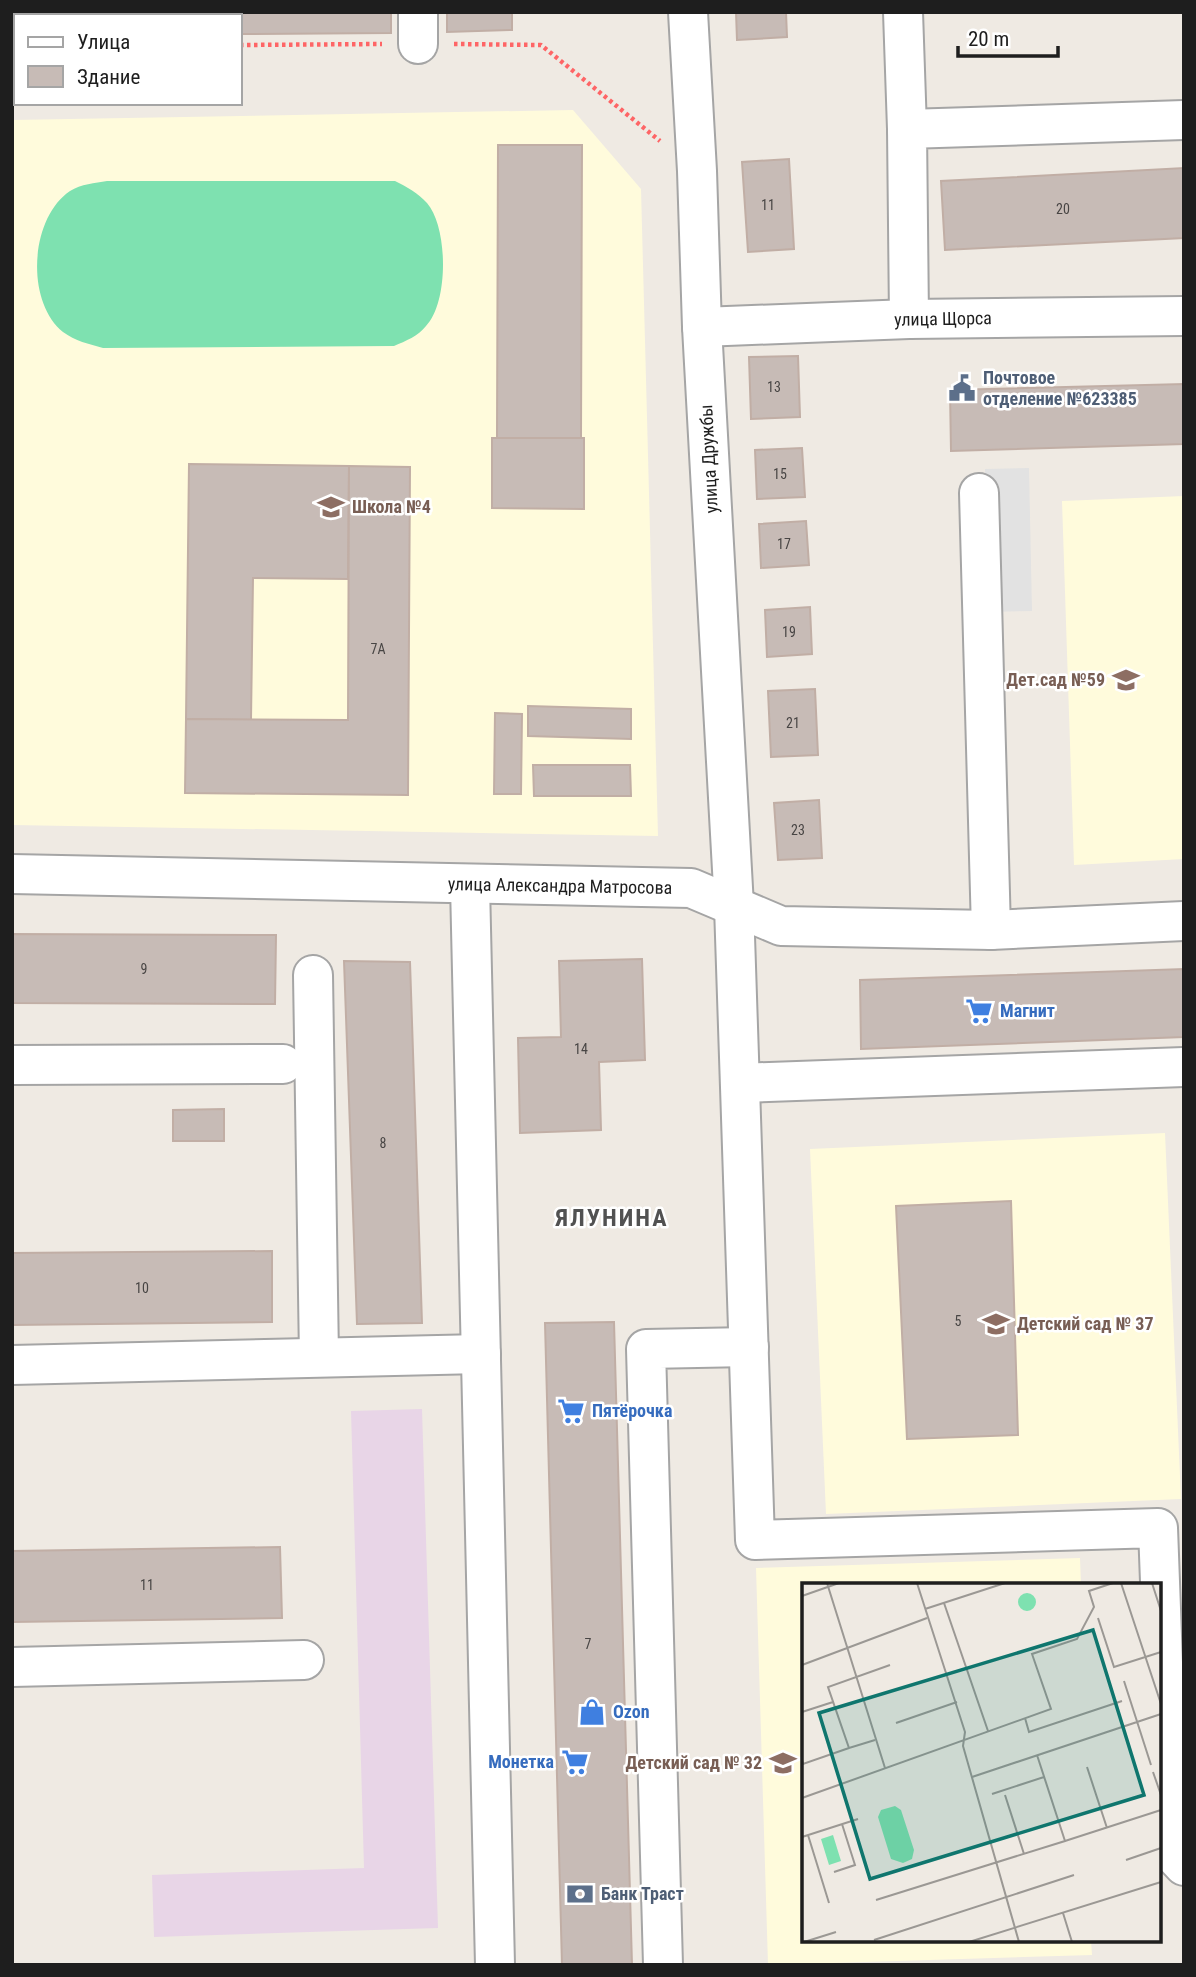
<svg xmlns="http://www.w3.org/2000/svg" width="1196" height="1977" font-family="'Roboto Condensed',sans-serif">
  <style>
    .industrial { fill: #e8d5e7 }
    .education { fill: #fffbdc }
    .pitch { fill: #7ee1b0 }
    .parking { fill: #e2e2e2 }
    .building { fill: #c7bbb6; stroke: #c1aea5; stroke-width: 2 }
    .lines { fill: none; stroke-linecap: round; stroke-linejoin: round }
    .minor-casing { stroke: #a5a5a5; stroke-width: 42 }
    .path { stroke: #fe6566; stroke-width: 4.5; stroke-dasharray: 3.5 3.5; stroke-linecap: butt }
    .minor { stroke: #fff; stroke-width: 38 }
    .labels { text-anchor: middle; stroke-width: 5; stroke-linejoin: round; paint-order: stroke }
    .number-label { font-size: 14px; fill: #484544 }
    .street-label { font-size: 18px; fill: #1e1e1e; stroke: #fff }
    .service-label { font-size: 18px; font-weight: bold; fill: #4e5e75; stroke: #fff; text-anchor: start }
    .education-label { font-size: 18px; font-weight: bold; fill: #785e54; stroke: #fff; text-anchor: start }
    .shop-label { font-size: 18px; font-weight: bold; fill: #366cbe; stroke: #fff; text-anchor: start }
    .district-label { font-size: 24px; font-weight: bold; letter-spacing: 2px; fill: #515151; stroke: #fff }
    .inset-road { fill: none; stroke: #9b9894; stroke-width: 2 }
    .view { fill: #0f766e; fill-opacity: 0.15; stroke: #0f766e; stroke-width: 3.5 }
    .inset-edge { fill: none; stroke: #1e1e1e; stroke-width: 3.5 }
  </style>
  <rect width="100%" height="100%" fill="#efeae3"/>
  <!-- industrial -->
  <path class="industrial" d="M 422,1409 L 438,1928 L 154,1937 L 152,1875 L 364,1868 L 351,1411 Z"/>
  <!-- education -->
  <g class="education">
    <path d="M 573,110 L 641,189 L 658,836 L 12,825 L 12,120 Z"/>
    <path d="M 1184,496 L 1184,859 L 1074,865 L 1062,501 Z"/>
    <path d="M 1165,1133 L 1181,1499 L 826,1514 L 810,1149 Z"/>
    <path d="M 1080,1558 L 1081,1585 L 804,1585 L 804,1940 L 1091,1940 L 1092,1955 L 768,1965 L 756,1568 Z"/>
  </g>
  <!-- pitch -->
  <path class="pitch" d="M 107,181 L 395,181 C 407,187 418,193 427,203 C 448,227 449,302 426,326 C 418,336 406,341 394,346 L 103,348 C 89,344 75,341 63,332 C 25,301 30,218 70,191 C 81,184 95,183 107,181 Z"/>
  <!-- parking -->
  <path class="parking" d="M 1029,468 L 1032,611 L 989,612 L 985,469 Z"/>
  <!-- building -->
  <g class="building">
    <path d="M 12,12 L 391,12 L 391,33 L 240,34 L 240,16 L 16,16 L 16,34 L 12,34 Z"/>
    <path d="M 447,12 L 512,12 L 512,30 L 447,32 Z"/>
    <path d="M 736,12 L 786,12 L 787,37 L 737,40 Z"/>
    <path d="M 498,145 L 582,145 L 581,439 L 497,438 Z"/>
    <path d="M 789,159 L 794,249 L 748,252 L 742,162 Z"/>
    <path d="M 1184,168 L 1184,238 L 945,250 L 941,181 Z"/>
    <path d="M 798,356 L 800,417 L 751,419 L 749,357 Z"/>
    <path d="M 1184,384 L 1184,444 L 951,451 L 950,390 Z"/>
    <path d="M 492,438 L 584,438 L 584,509 L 492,508 Z"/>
    <path d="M 802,448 L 805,497 L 757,499 L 755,450 Z"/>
    <path d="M 189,464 L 349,466 L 348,579 L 253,578 L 251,720 L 186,719 Z"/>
    <path d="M 349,466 L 410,467 L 408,795 L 185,793 L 186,719 L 348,720 Z"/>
    <path d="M 806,521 L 809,565 L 761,568 L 759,524 Z"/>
    <path d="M 810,607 L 812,654 L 767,657 L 765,610 Z"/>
    <path d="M 815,689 L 818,755 L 771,757 L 768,691 Z"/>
    <path d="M 528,706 L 631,709 L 631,739 L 528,736 Z"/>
    <path d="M 495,713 L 522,714 L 521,794 L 494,794 Z"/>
    <path d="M 533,765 L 630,765 L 631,796 L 534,796 Z"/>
    <path d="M 819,800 L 822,858 L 778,860 L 774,803 Z"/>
    <path d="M 12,934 L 276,935 L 275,1004 L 12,1003 Z"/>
    <path d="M 642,959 L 645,1060 L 599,1062 L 601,1130 L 520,1133 L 518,1038 L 561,1037 L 559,961 Z"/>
    <path d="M 344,961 L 410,962 L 422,1323 L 357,1324 Z"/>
    <path d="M 1184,969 L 1184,1037 L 861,1049 L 860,980 Z"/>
    <path d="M 224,1109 L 224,1141 L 173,1141 L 173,1110 Z"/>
    <path d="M 1011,1201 L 1018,1435 L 907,1439 L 896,1206 Z"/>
    <path d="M 272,1251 L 272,1322 L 12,1325 L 12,1253 Z"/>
    <path d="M 614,1322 L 632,1965 L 562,1965 L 545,1323 Z"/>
    <path d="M 280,1547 L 282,1618 L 12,1622 L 12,1551 Z"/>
  </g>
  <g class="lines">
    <defs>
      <g id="minor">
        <path d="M 418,12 L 418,44"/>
        <path d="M 688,12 L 697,171 L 702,327 L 734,906 L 755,1540 L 1158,1528 L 1170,1851 L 1184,1866"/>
        <path d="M 903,12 L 907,129"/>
        <path d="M 909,319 L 907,129 L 1184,120"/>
        <path d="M 702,327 L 909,319 L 1184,316"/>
        <path d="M 979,493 L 991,930"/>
        <path d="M 12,874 L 691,888 L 781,926 L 991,930 L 1184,921"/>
        <path d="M 470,885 L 495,1965"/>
        <path d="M 313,975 L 319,1357"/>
        <path d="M 12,1065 L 283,1064"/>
        <path d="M 740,1083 L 1184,1067"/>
        <path d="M 12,1365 L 481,1354"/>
        <path d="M 12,1667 L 304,1660"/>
        <path d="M 663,1965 L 646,1349 L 749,1347"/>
      </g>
    </defs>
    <!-- minor casing -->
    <use href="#minor" class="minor-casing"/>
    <!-- path -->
    <g class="path">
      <path d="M 454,44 L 541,45 L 660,141"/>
      <path d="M 240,45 L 382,44"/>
      <path d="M 12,88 L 16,87"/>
    </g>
    <!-- minor -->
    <use href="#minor" class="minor"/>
  </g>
  <!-- icons -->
  <defs>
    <symbol id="civic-bare" viewBox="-9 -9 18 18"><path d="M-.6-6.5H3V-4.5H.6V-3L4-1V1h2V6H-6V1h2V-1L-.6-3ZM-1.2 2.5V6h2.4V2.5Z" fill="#5c6f8a" stroke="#fff" stroke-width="2.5" paint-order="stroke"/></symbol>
    <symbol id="school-bare" viewBox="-9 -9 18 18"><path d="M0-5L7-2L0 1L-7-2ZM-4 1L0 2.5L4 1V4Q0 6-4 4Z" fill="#8d6e63" stroke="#fff" stroke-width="2.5" paint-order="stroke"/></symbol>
    <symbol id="supermarket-bare" viewBox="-9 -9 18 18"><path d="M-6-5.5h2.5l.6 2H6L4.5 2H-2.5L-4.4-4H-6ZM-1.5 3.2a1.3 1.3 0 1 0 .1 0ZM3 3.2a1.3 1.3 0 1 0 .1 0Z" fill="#3f7fe0" stroke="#fff" stroke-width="2.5" paint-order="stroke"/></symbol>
    <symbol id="shop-bare" viewBox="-9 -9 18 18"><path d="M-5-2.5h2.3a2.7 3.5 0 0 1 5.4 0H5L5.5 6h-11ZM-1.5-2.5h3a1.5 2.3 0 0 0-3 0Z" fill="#3f7fe0" stroke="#fff" stroke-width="2.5" paint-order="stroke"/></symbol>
    <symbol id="bank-bare" viewBox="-9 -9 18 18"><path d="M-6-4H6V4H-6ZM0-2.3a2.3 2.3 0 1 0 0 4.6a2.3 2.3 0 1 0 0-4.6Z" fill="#5c6f8a" stroke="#fff" stroke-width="2.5" paint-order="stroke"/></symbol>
  </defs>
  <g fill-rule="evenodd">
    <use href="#civic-bare" x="943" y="369" width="38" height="38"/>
    <use href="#school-bare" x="312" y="488" width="38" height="38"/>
    <use href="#school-bare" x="1107" y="661" width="38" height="38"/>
    <use href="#supermarket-bare" x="960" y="992" width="38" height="38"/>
    <use href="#school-bare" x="977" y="1305" width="38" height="38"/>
    <use href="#supermarket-bare" x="552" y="1392" width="38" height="38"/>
    <use href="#shop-bare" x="573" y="1693" width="38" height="38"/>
    <use href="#supermarket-bare" x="556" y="1743" width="38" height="38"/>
    <use href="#school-bare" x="764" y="1744" width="38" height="38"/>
    <use href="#bank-bare" x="561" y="1875" width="38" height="38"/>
  </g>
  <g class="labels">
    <!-- number labels -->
    <g class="number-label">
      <text x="768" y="210">11</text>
      <text x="1063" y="214">20</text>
      <text x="774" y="392">13</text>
      <text x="780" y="479">15</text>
      <text x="784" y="549">17</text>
      <text x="789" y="637">19</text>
      <text x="378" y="654">7А</text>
      <text x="793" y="728">21</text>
      <text x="798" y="835">23</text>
      <text x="144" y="974">9</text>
      <text x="581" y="1054">14</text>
      <text x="383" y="1148">8</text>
      <text x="142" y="1293">10</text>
      <text x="958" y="1326">5</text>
      <text x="147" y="1590">11</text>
      <text x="588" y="1649">7</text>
    </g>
    <!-- street labels -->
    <g class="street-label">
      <text transform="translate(943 319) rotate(-1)" y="6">улица Щорса</text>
      <text transform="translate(709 459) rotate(-93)" y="6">улица Дружбы</text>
      <text transform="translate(560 886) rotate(1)" y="6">улица Александра Матросова</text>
    </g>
    <!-- service labels -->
    <g class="service-label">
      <text x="983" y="384">Почтовое<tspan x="983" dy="21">отделение №623385</tspan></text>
      <text x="601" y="1900">Банк Траст</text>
    </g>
    <!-- education labels -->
    <g class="education-label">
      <text x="352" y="513">Школа №4</text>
      <text x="1105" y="686" text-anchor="end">Дет.сад №59</text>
      <text x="1017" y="1330">Детский сад № 37</text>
      <text x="762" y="1769" text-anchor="end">Детский сад № 32</text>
    </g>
    <!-- shop labels -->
    <g class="shop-label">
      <text x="1000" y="1017">Магнит</text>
      <text x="592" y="1417">Пятёрочка</text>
      <text x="613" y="1718">Ozon</text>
      <text x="554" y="1768" text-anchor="end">Монетка</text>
    </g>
    <!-- district labels -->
    <g class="district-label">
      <text x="612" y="1226">ЯЛУНИНА</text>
    </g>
  </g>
  <!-- overview -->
  <g transform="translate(802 1583)">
    <rect width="359" height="359" fill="#efeae3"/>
    <path d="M216 19a9 9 0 1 1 18 0a9 9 0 1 1-18 0ZM 93,223 L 99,227 L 112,267 L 110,276 L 101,280 L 89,276 L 76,234 L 79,227 ZM 31,252 L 39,278 L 27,282 L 19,256 Z" fill="#7ee1b0"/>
    <path class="inset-road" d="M 25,0 L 83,185M 115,0 L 163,149 L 161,163 L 217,359M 319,0 L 359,121M 350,0 L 359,28M 0,13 L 37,0M 142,20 L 186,148M 123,26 L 203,0M 296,35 L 312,84 L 359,69M 0,82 L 125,35M 322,98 L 349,182M 0,129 L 31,119M 223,135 L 227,149 L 320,118M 94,140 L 155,119M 73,157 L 47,165 L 26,104 L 88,82M 0,177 L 1,181 L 47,165M 285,184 L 305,245M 351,189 L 359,212M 170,194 L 359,131M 190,211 L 242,194M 203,212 L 222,271M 0,215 L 249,126 L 230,71 L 275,56 L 292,24 L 287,8 L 311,0M 6,252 L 27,320M 0,254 L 56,236M 263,258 L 359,227M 324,277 L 359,265M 32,289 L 53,282 L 40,241M 74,317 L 263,258 L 235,172M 261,330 L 270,359M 72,357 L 272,292M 2,359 L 34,349M 167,359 L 359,299"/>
    <path class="view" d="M 291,47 L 342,212 L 68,296 L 17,130 Z"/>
    <rect width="359" height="359" class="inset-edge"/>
  </g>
  <!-- border -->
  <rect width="1196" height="1977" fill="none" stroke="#1e1e1e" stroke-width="28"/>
  <!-- legend -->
  <rect x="14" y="14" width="228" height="91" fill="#ffffff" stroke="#a5a5a5" stroke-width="2"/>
  <rect x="28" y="37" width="35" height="10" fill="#ffffff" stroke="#a5a5a5" stroke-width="2"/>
  <text x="77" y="49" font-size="21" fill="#1e1e1e">Улица</text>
  <rect x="28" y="66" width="35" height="21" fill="#c7bbb6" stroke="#a5a5a5" stroke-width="2"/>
  <text x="77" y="84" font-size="21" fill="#1e1e1e">Здание</text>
  <!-- scale -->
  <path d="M958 46v10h100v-10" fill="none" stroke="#1e1e1e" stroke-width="3.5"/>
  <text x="968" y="46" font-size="21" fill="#1e1e1e" stroke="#ffffff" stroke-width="5" paint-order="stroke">20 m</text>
</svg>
